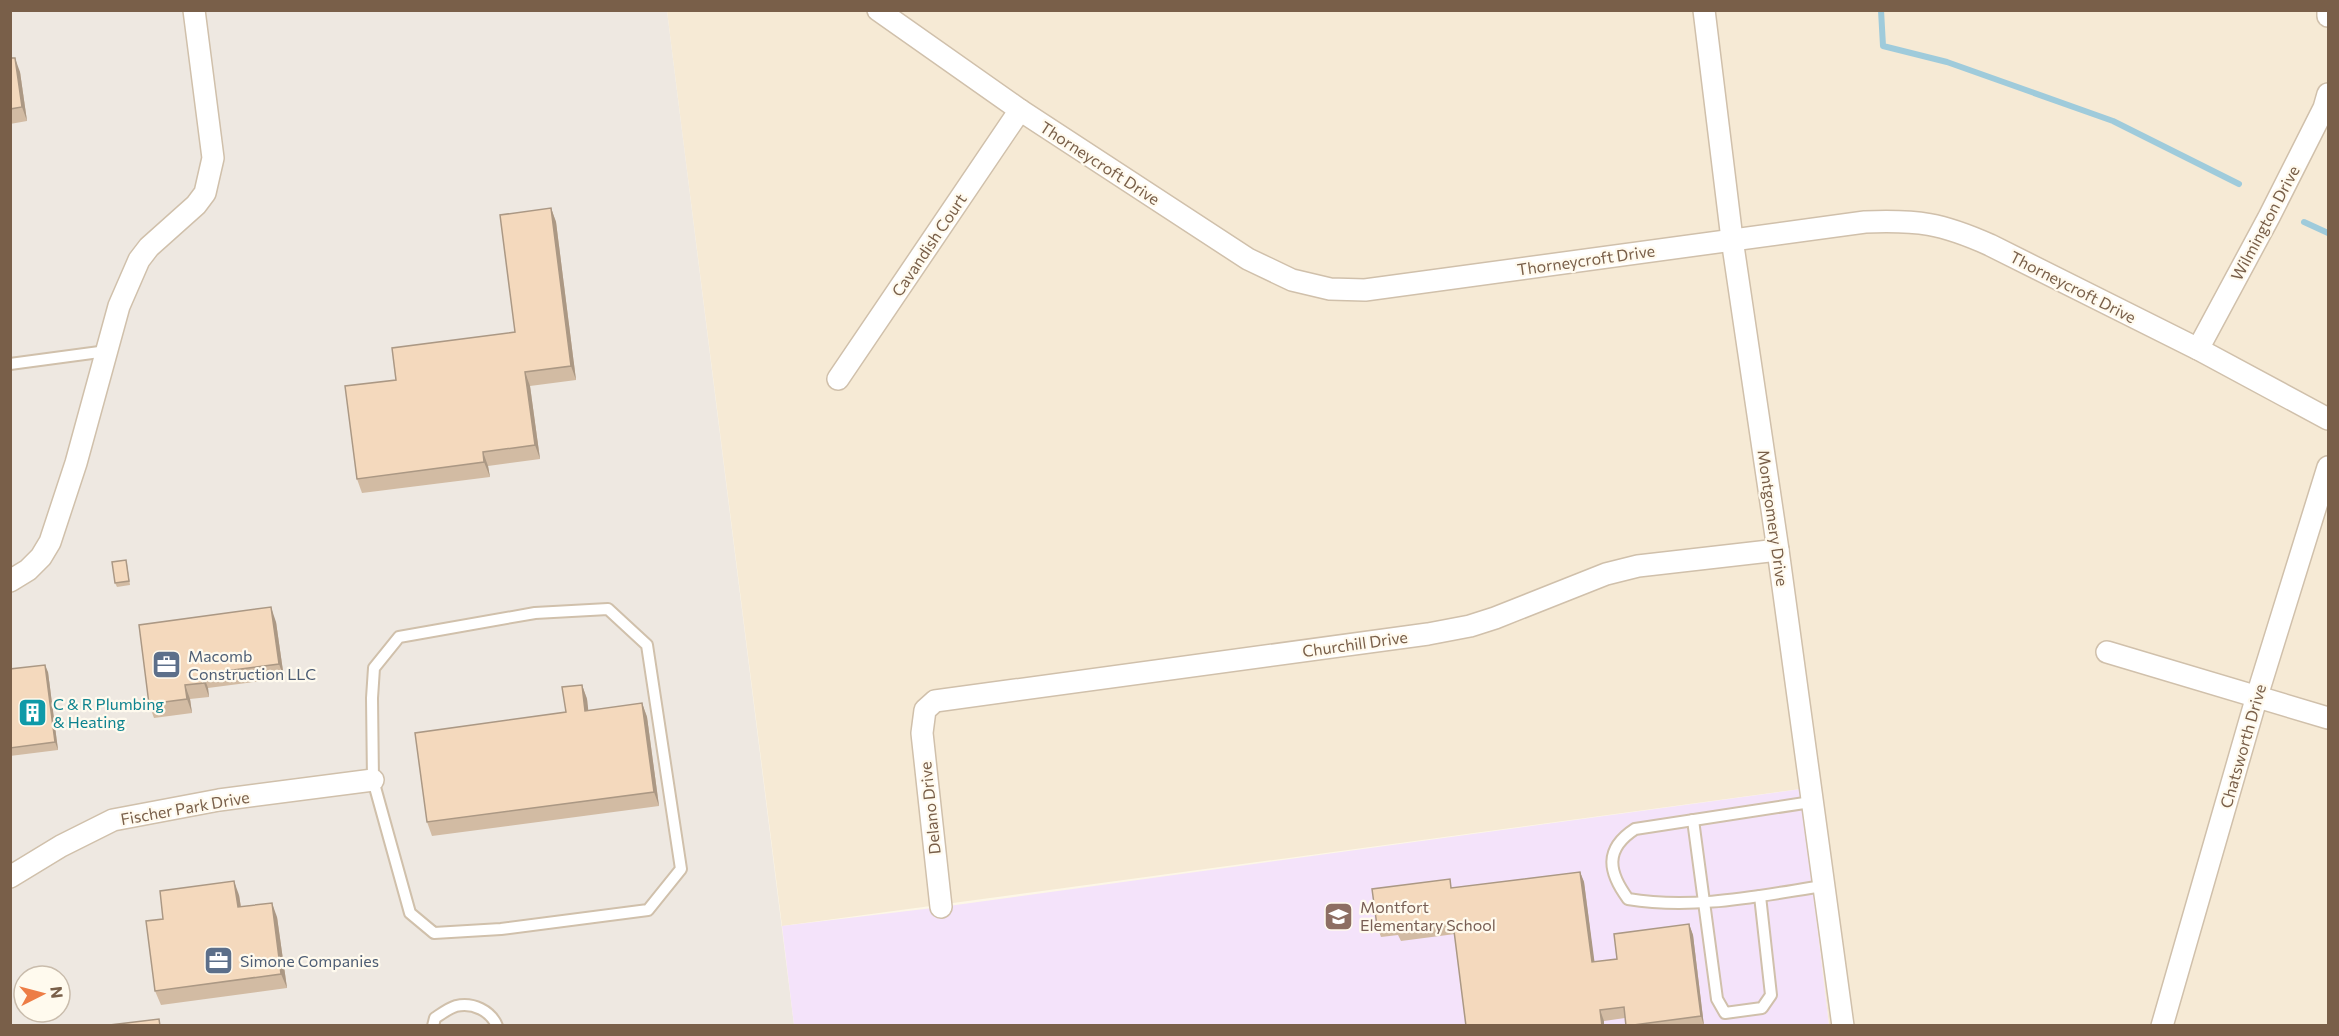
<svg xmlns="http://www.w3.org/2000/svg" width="2339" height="1036" font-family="Commissioner,sans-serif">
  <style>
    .residential { fill: #f6ead5 }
    .industrial { fill: #eee8e1; fill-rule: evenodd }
    .education { fill: #f4e3fa }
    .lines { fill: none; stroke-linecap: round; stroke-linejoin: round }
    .stream { stroke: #9fcbdb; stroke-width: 6 }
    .service-casing { stroke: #d0c0ab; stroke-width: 14 }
    .minor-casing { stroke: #d0c0ab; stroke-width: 24 }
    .service { stroke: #fff; stroke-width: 10 }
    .minor { stroke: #fff; stroke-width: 21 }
    .wall { fill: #d2bba3 }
    .shaded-wall { fill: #ab9884 }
    .building { fill: #f4d9bd; stroke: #ab9884; stroke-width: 1.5 }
    .labels { text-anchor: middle; stroke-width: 4.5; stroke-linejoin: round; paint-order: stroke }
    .street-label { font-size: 16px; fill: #795f49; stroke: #fffaee }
    .service-label { font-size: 16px; fill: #4e5e75; stroke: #fffaee; text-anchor: start }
    .culture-label { font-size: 16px; fill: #0d838f; stroke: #fffaee; text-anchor: start }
    .education-label { font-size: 16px; fill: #785e54; stroke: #fffaee; text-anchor: start }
  </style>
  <rect width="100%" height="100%" fill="#fdf7e7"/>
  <!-- residential -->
  <path class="residential" d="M 667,11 L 2328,11 L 2328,1025 L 1829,1025 L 1801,789 L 782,926 Z"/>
  <!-- industrial -->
  <path class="industrial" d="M 10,11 L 667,11 L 794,1025 L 11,1025 ZM 24,976 L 60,976 L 60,1012 L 24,1012 Z"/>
  <!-- education -->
  <path class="education" d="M 1801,789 L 1829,1025 L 794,1025 L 782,926 L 941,907 Z"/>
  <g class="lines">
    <!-- stream -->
    <g class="stream">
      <path d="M 1881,10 L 1883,46 L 1947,62 L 2113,121 L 2239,184"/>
      <path d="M 2304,222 L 2328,233"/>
    </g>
    <defs>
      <g id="service">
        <path d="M 10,364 L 107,351"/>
        <path d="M 608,609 L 647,645 L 681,869 L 648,910 L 501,929 L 434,933 L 410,913 L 373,780 L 372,698 L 374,668 L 399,637 L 535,613 Z"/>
        <path d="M 1811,802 L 1635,829 C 1604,849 1608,872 1628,899 C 1694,910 1758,896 1823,886"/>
        <path d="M 1693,820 L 1717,999 L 1725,1013 L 1762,1008 L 1771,995 L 1760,896"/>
        <path d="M 433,1026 L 435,1018 C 441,1014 449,1008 456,1006 C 473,1002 491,1011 497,1026"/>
      </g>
      <g id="minor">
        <path d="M 878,10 L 1020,110 L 1248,259 L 1292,280 L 1330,289 L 1365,290 L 1865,222 C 1918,220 1941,223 1990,245 L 2198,349 L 2328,419"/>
        <path d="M 1704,10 L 1732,239 L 1778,550 L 1843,1026"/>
        <path d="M 2328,10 L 2328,16"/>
        <path d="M 2198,349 L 2269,217 L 2324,108 L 2328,94"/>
        <path d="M 838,379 L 1020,110"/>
        <path d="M 10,581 L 28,570 L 41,557 L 50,542 L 76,463 L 119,306 L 139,260 L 149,247 L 196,205 L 205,193 L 213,158 L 194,10"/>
        <path d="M 2107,652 L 2328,718"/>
        <path d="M 10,877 L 61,846 L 113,820 L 219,800 L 373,780"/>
        <path d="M 941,907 L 922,733 L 925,710 L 935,701 L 1428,634 L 1470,626 L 1495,618 L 1606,574 L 1638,566 L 1778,550"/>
        <path d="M 2162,1026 L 2257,696 L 2328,467"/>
      </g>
    </defs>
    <!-- service casing -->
    <use href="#service" class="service-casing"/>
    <!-- minor casing -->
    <use href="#minor" class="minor-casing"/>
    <!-- service -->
    <use href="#service" class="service"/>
    <!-- minor -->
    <use href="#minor" class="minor"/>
  </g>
  <!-- wall -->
  <g class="wall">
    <path d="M 10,58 L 20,72 L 27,121 L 10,124 Z"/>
    <path d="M 551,208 L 556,222 L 576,380 L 530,386 L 540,459 L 488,466 L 490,477 L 362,493 L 357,479 L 396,380 L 515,332 Z"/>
    <path d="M 127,564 L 130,585 L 117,587 L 115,583 Z"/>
    <path d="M 276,622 L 284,678 L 208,688 L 209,697 L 190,699 L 192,713 L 154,718 L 149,704 Z"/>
    <path d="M 10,669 L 48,672 L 58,750 L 10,756 Z"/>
    <path d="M 582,685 L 587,699 L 588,711 L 642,703 L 647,717 L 659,806 L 432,836 L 427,822 L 566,712 Z"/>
    <path d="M 1580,872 L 1584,882 L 1594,962 L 1617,959 L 1689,924 L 1693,935 L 1704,1026 L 1626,1026 L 1625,1018 L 1604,1021 L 1455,934 L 1401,941 L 1398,935 L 1381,937 L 1377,926 L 1453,888 Z"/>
    <path d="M 239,895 L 241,907 L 277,917 L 287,988 L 161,1005 L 155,991 L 163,919 Z"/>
  </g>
  <!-- shaded-wall -->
  <g class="shaded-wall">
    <path d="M 15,58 L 20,72 L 27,121 L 22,107 Z"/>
    <path d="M 551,208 L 556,222 L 576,380 L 571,366 Z"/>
    <path d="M 525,372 L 530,386 L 540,459 L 535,445 Z"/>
    <path d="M 483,452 L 488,466 L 490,477 L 484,462 Z"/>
    <path d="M 271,607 L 276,622 L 284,678 L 279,664 Z"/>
    <path d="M 45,665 L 48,672 L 58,750 L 55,742 Z"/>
    <path d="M 203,674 L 208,688 L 209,697 L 204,683 Z"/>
    <path d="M 185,685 L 190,699 L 192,713 L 187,699 Z"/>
    <path d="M 582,685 L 587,699 L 590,725 L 585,711 Z"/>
    <path d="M 642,703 L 647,717 L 659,806 L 654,792 Z"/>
    <path d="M 1580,872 L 1584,882 L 1596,973 L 1592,962 Z"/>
    <path d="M 234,881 L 239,895 L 243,921 L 238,907 Z"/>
    <path d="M 272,903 L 277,917 L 287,988 L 281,974 Z"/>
    <path d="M 1689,924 L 1693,935 L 1704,1026 L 1701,1016 Z"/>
    <path d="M 1600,1010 L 1604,1021 L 1604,1026 L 1602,1026 Z"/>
  </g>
  <!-- building -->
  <g class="building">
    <path d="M 10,58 L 15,58 L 22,107 L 10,109 Z"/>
    <path d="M 551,208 L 571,366 L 525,372 L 535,445 L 483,452 L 484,462 L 357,479 L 345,386 L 396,380 L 392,348 L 515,332 L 500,215 Z"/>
    <path d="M 126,560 L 129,581 L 115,583 L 112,562 Z"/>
    <path d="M 271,607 L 279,664 L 203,674 L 204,683 L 185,685 L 187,699 L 149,704 L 139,625 Z"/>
    <path d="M 45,665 L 55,742 L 10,748 L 10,669 Z"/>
    <path d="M 582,685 L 585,711 L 642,703 L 654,792 L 427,822 L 415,733 L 566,712 L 562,687 Z"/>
    <path d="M 1580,872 L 1592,962 L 1617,959 L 1614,934 L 1689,924 L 1701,1016 L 1626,1026 L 1624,1007 L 1600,1010 L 1602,1026 L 1466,1026 L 1453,923 L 1397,930 L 1396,924 L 1377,926 L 1372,889 L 1450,879 L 1451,888 Z"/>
    <path d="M 234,881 L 238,907 L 272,903 L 281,974 L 155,991 L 146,921 L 163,919 L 160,891 Z"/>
    <path d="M 159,1019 L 160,1026 L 110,1026 L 110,1025 Z"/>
  </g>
  <!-- icons -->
  <defs>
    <symbol id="office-square" viewBox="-11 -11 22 22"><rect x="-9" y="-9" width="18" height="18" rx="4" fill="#5c6f8a" stroke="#fffaee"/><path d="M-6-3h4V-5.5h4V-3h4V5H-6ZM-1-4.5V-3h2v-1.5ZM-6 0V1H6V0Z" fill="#fff"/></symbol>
    <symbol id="building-square" viewBox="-11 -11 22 22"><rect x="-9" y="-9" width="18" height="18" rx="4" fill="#0f9aa8" stroke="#fffaee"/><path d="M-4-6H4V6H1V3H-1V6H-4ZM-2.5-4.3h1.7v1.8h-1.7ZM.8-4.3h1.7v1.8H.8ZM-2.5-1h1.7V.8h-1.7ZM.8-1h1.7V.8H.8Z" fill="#fff"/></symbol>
    <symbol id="school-square" viewBox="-11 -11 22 22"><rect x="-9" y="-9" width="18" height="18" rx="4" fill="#8d6e63" stroke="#fffaee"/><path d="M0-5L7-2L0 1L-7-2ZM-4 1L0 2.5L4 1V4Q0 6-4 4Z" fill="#fff"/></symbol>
  </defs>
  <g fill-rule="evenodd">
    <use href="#office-square" x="150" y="648" width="33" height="33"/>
    <use href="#building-square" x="16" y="696" width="33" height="33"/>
    <use href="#school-square" x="1322" y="900" width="33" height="33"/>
    <use href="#office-square" x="202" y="944" width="33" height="33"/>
  </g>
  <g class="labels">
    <!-- street labels -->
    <g class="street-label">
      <text transform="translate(1100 163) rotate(33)" y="6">Thorneycroft Drive</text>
      <text transform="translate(2265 223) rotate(-62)" y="6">Wilmington Drive</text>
      <text transform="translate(929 245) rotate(-56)" y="6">Cavandish Court</text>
      <text transform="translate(1586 260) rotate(-8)" y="6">Thorneycroft Drive</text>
      <text transform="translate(2073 287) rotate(27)" y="6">Thorneycroft Drive</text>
      <text transform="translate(1773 518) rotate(82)" y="6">Montgomery Drive</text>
      <text transform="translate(1355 644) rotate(-8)" y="6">Churchill Drive</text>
      <text transform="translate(2243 746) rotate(-74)" y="6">Chatsworth Drive</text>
      <text transform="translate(185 808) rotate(-10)" y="6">Fischer Park Drive</text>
      <text transform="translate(930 808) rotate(-96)" y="6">Delano Drive</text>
    </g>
    <!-- service labels -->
    <g class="service-label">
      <text x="188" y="662">Macomb<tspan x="188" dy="18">Construction LLC</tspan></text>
      <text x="240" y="967">Simone Companies</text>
    </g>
    <!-- culture labels -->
    <g class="culture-label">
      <text x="53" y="710">C &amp; R Plumbing<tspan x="53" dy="18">&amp; Heating</tspan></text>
    </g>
    <!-- education labels -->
    <g class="education-label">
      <text x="1360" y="913">Montfort<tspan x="1360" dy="18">Elementary School</tspan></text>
    </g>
  </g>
  <!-- border -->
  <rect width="2339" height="1036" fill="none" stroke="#795f49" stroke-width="24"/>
  <!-- north arrow -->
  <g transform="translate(42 994) rotate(84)"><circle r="28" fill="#fffaee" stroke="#c9bcac" stroke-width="1.5"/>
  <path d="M0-4.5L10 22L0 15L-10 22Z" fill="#ed7d46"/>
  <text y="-9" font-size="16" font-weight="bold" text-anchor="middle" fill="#795f49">N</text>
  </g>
</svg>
